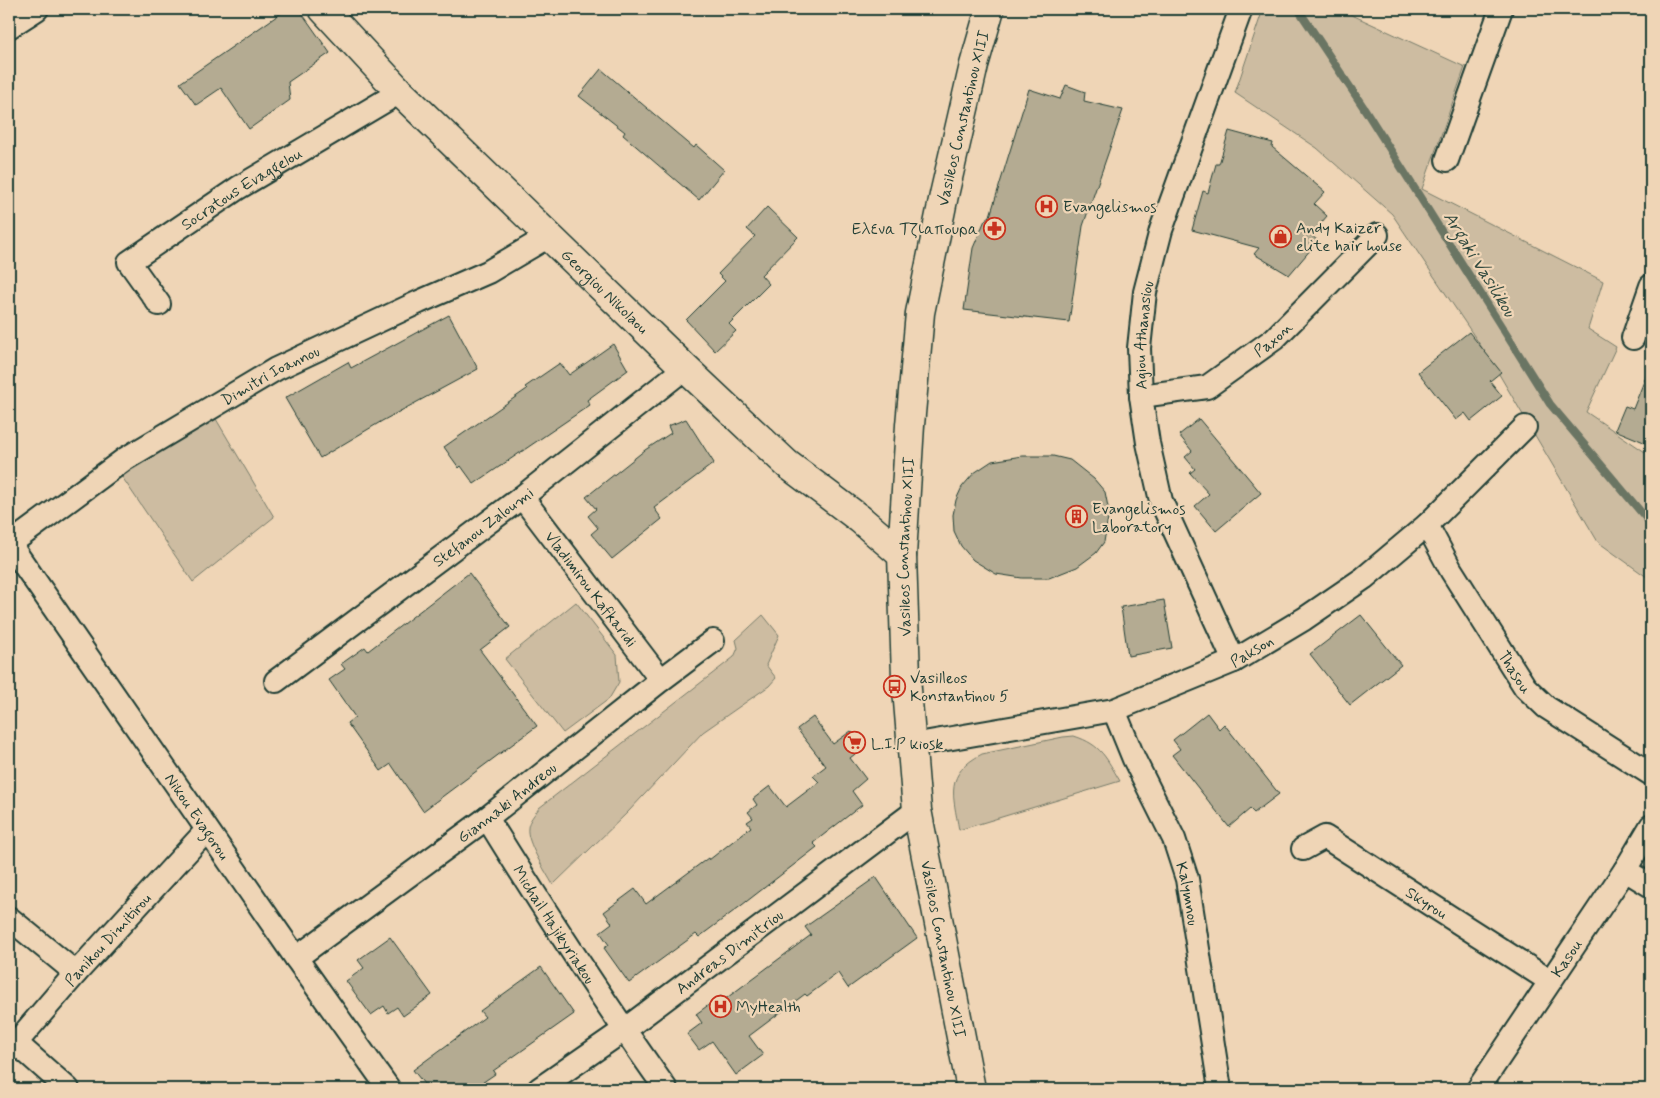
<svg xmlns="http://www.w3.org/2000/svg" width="1660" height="1098" font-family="Mynerve,sans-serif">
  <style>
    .green { fill: #cdbca1; stroke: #767c6a }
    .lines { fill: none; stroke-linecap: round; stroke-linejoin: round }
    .stream { stroke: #6b7463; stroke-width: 8 }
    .building { fill: #b4ab92; stroke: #1f3d34 }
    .minor-casing { stroke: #1f3d34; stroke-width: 26 }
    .tertiary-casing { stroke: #1f3d34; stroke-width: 31 }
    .minor { stroke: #efd5b6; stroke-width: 22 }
    .tertiary { stroke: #efd5b6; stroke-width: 28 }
    .labels { text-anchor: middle; stroke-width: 4.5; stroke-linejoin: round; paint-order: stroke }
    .street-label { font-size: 16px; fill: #1f3d34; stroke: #efd5b6 }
    .poi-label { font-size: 16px; fill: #1f3d34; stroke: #efd5b6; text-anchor: start }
    .water-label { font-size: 18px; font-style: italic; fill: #324b40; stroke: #efd5b6 }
  </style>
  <rect width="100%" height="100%" fill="#efd5b6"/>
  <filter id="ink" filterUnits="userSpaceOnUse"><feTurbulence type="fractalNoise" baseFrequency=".02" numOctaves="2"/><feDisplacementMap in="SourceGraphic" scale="10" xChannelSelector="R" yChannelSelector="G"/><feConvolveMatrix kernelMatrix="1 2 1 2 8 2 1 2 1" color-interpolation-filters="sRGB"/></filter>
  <g filter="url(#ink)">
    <!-- green -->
    <g class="green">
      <path d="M 1263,9 L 1339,9 L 1465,67 L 1422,189 L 1603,281 L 1588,329 L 1616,347 L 1586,412 L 1651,456 L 1651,580 L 1598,542 L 1493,364 L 1392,214 L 1317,148 L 1235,93 Z"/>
      <path d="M 216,419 L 274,517 L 193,582 L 118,471 Z"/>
      <path d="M 576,602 L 617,655 L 619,682 L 609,699 L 563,733 L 505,659 Z"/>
      <path d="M 763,615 L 779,635 L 766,665 L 776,678 L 769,686 L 703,732 L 628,812 L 553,885 C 546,872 526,842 528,828 C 528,821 536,813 539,808 L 734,657 L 738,648 L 736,640 Z"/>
      <path d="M 1074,736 C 1102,745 1106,758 1120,781 L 959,830 C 953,795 944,774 982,754 L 1063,737 Z"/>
    </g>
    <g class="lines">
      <!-- stream -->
      <path class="stream" d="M 1298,9 L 1364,108 L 1550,404 L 1651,524"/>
    </g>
    <!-- building -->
    <g class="building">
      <path d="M 287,9 L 299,9 L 330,53 L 288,82 L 290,100 L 249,129 L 221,88 L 196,105 L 180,83 Z"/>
      <path d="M 601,69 L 694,148 L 696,145 L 724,170 L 699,200 L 623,135 L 625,132 L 579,96 Z"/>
      <path d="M 1066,85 L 1085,92 L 1084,101 L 1123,110 L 1083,226 L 1069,322 L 964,310 L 973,248 L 985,220 L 990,216 L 1029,89 L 1060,99 Z"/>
      <path d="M 1229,131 L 1273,143 L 1272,147 L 1325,192 L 1314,204 L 1327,216 L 1311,235 L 1318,241 L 1289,275 L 1254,254 L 1259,248 L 1192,230 L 1203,191 L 1208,193 L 1216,164 L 1219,164 Z"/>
      <path d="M 767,207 L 798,237 L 761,275 L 769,284 L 729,324 L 736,331 L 715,351 L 686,320 L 725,281 L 718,274 L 755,236 L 747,229 Z"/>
      <path d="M 449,315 L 478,369 L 382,421 L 320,458 L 285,398 L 348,362 L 351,368 Z"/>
      <path d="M 1469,332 L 1501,372 L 1490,381 L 1502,396 L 1471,421 L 1465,413 L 1456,420 L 1418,372 Z"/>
      <path d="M 613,344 L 628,370 L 587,400 L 590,405 L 474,484 L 461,466 L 459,468 L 444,447 L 527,389 L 525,387 L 560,363 L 569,375 Z"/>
      <path d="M 1650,366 L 1651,366 L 1651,445 L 1615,430 L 1625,406 L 1633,409 Z"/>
      <path d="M 686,419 L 714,463 L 654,508 L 662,519 L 612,559 L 591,534 L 598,528 L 588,516 L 596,509 L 586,497 L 645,450 L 671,433 L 668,426 Z"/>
      <path d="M 1199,419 L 1261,493 L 1216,531 L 1195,506 L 1209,494 L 1190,473 L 1195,469 L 1185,457 L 1192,451 L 1179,435 Z"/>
      <path d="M 1022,456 L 1053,456 L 1070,460 L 1094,479 L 1105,492 L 1109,512 L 1104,542 L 1096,553 L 1077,567 L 1049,578 L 1022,578 L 996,574 L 973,560 L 961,546 L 954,531 L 953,515 L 956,500 L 962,487 L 974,473 L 992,461 Z"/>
      <path d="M 469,573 L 510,627 L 480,650 L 537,726 L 423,811 L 391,764 L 381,771 L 347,723 L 355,717 L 329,680 L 345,669 L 341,664 L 365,647 L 368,651 Z"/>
      <path d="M 1164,600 L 1172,648 L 1128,656 L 1121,607 Z"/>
      <path d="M 1361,615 L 1401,665 L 1350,705 L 1310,654 Z"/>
      <path d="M 1207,713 L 1219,729 L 1224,724 L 1279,794 L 1254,813 L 1250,809 L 1229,827 L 1172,755 L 1180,749 L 1173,740 Z"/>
      <path d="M 813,717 L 833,744 L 851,731 L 864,747 L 850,758 L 866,779 L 852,791 L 862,805 L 813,843 L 817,847 L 742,905 L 699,937 L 696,934 L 629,983 L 604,948 L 609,945 L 600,932 L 612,923 L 604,912 L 635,889 L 646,904 L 708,858 L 709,860 L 751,827 L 747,822 L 753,818 L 748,812 L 757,805 L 753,799 L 770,786 L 786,807 L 819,782 L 813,776 L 826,766 L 797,729 Z"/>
      <path d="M 876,877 L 917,938 L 848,988 L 838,973 L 807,996 L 805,994 L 749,1036 L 763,1055 L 736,1075 L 712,1041 L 699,1050 L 687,1034 L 702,1023 L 696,1014 L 721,996 L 724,1000 L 811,935 L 805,927 Z"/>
      <path d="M 390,937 L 432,995 L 403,1016 L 397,1007 L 388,1013 L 384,1006 L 371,1015 L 346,981 L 364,968 L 358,960 Z"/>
      <path d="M 541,967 L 574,1014 L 493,1071 L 495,1074 L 473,1089 L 428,1089 L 413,1070 L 485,1017 L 480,1011 Z"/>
    </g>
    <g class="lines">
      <defs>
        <g id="minor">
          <path d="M 9,27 L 37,9"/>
          <path d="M 1447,160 L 1501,9"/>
          <path id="s1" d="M 159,304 L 129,262 L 238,188 L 400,92"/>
          <path d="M 1633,338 L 1651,286"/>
          <path id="s2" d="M 1141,396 L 1207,387 L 1274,339 L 1377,235"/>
          <path id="s3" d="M 522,497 L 661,680"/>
          <path id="s4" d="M 1427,525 L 1451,570 L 1525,687 L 1546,707 L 1651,774"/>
          <path id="s5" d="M 9,543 L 296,958 L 389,1089"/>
          <path id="s6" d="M 10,544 L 125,459 L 276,369 L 419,302 L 488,272 L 549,236"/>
          <path id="s7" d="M 1234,661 L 1161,501 L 1148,443 L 1141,396 L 1139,348 L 1145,292 L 1161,230 L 1241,9"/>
          <path id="s8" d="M 276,681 L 522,497 L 685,368"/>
          <path id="s9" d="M 1114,710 L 1134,759 L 1174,839 L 1187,879 L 1220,1089"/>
          <path id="s10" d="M 912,745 L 1114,710 L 1234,661 L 1304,619 L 1364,578 L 1427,525 L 1525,427"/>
          <path id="s11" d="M 487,818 C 544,910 603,1001 666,1089"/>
          <path id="s12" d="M 1303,849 L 1325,837 L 1550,981"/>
          <path d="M 1625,870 L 1651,886"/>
          <path d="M 9,918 L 76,973"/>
          <path id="s13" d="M 296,958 L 487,818 L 661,680 L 713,641"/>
          <path d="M 16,1043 L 68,1089"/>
          <path id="s14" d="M 9,1051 L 76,973 L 207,830"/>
          <path id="s15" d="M 539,1089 L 624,1030 L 917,810"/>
          <path id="s16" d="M 1478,1089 L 1625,870 L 1651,826"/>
        </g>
        <g id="tertiary">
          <path id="s17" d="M 323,9 L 400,92 L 685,368 L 787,464 L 860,519 L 902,555"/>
          <path id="s18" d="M 971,1089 L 917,810 L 906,677 L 902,555 L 910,425 L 920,313 L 944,195 L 974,65 L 990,9"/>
        </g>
      </defs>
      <!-- minor casing -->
      <use href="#minor" class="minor-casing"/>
      <!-- tertiary casing -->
      <use href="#tertiary" class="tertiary-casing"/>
      <!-- minor -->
      <use href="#minor" class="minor"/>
      <!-- tertiary -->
      <use href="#tertiary" class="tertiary"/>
    </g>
  </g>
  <!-- icons -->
  <defs>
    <symbol id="hospital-ring" viewBox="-11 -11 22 22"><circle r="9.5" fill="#efd5b6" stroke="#c8321e" stroke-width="1.5"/><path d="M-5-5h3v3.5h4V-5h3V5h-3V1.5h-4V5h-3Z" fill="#c8321e"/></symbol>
    <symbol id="pharmacy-ring" viewBox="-11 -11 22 22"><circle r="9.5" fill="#efd5b6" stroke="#c8321e" stroke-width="1.5"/><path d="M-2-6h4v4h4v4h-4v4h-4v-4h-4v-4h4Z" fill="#c8321e"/></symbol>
    <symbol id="shop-ring" viewBox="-11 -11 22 22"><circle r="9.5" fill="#efd5b6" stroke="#c8321e" stroke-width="1.5"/><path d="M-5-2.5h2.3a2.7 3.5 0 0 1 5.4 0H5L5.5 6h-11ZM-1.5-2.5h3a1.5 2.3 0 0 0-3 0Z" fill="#c8321e"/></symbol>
    <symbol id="building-ring" viewBox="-11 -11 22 22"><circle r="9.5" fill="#efd5b6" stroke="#c8321e" stroke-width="1.5"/><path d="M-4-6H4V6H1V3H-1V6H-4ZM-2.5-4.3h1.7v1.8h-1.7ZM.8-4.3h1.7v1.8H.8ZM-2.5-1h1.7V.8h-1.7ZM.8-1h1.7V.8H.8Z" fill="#c8321e"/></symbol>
    <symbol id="bus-ring" viewBox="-11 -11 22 22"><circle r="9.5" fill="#efd5b6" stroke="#c8321e" stroke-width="1.5"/><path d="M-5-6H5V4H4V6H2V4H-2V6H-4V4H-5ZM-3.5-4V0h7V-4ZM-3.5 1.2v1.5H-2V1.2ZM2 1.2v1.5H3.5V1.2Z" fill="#c8321e"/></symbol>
    <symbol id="supermarket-ring" viewBox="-11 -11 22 22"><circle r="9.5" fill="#efd5b6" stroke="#c8321e" stroke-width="1.5"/><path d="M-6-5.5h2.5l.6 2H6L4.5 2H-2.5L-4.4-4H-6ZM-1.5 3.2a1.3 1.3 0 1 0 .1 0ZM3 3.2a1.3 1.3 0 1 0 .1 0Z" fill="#c8321e"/></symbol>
  </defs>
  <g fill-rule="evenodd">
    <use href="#hospital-ring" x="1034" y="194" width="25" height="25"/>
    <use href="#pharmacy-ring" x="982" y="216" width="25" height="25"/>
    <use href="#shop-ring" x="1268" y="224" width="25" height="25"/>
    <use href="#building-ring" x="1064" y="504" width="25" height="25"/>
    <use href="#bus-ring" x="882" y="674" width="25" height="25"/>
    <use href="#supermarket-ring" x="842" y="730" width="25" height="25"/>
    <use href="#hospital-ring" x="708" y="994" width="25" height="25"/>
  </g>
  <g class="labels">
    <!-- street labels -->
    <g class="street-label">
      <text dy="6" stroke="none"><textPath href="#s18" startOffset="982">Vasileos Constantinou XIII</textPath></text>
      <text dy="6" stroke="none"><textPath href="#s1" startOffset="186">Socratous Evaggelou</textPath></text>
      <text dy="6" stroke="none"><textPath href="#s17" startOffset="399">Georgiou Nikolaou</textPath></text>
      <text dy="6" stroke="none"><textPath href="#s7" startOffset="344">Agiou Athanasiou</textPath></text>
      <text dy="6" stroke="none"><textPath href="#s2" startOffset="148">Paxon</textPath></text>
      <text dy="6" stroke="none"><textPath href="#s6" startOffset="311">Dimitri Ioannou</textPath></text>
      <text dy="6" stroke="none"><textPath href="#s8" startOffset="258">Stefanou Zaloumi</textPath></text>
      <text dy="6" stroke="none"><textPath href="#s18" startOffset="548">Vasileos Constantinou XIII</textPath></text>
      <text dy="6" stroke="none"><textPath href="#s3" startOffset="115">Vladimirou Kafkaridi</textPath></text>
      <text dy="6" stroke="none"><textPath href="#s10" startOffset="355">Pakson</textPath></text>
      <text dy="6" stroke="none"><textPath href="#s4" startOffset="171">Thasou</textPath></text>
      <text dy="6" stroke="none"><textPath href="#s13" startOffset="262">Giannaki Andreou</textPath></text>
      <text dy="6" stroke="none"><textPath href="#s5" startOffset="332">Nikou Evagorou</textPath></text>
      <text dy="6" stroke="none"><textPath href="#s9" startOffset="199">Kalymnou</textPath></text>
      <text dy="6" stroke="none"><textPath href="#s12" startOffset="146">Skyrou</textPath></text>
      <text dy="6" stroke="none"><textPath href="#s11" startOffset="126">Michail Hajikyriakou</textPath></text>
      <text dy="6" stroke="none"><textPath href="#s14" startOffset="149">Panikou Dimitirou</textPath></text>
      <text transform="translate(944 949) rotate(79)" y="6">Vasileos Constantinou XIII</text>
      <text dy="6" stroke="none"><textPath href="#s15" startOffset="235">Andreas Dimitriou</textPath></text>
      <text dy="6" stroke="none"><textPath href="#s16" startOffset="158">Kasou</textPath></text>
    </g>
    <!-- poi labels -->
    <g class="poi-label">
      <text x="1063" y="212">Evangelismos</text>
      <text x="1296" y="233">Andy Kaizer<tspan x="1296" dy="18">elite hair house</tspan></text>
      <text x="978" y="234" text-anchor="end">Ελενα Τζιαπουρα</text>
      <text x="1092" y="514">Evangelismos<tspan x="1092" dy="18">Laboratory</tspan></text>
      <text x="910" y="683">Vasilleos<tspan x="910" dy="18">Konstantinou 5</tspan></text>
      <text x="871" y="749">L.I.P kiosk</text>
      <text x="736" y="1012">MyHealth</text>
    </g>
    <!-- water labels -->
    <g class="water-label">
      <text transform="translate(1480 264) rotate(58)" y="6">Argaki Vasilikou</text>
    </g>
  </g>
  <!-- margin -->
  <rect width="1660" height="1098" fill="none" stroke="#efd5b6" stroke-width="30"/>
  <rect x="15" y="15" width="1630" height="1068" fill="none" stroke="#1f3d34" stroke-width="2" filter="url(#ink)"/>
</svg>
